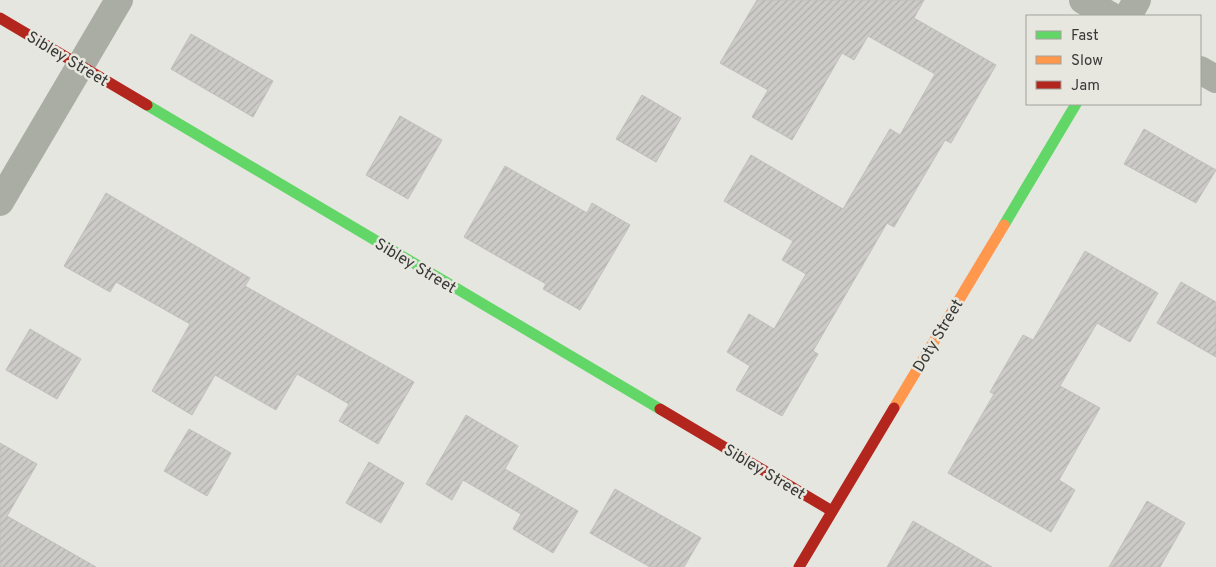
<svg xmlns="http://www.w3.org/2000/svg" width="1216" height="567" font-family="Overpass,sans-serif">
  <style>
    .building { fill: url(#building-hatch); stroke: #c0bfbc }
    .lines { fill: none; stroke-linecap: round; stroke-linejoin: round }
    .street { stroke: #aaada3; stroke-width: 28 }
    .fast { stroke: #63d668; stroke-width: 11 }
    .slow { stroke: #ff974d; stroke-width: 11 }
    .jam { stroke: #b3261e; stroke-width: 11 }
    .labels { text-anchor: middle; stroke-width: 5; stroke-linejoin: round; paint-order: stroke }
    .street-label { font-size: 16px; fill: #393937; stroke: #e7e7e0 }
  </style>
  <defs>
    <pattern id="building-hatch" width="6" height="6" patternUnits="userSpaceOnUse" patternTransform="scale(1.25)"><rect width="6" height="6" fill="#cccbc8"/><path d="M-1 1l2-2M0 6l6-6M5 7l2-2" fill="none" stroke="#b0afac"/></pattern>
  </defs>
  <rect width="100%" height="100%" fill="#e6e6e1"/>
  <!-- building -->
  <g class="building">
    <path d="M 757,0 L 924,0 L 914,18 L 996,65 L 951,143 L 945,140 L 894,227 L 887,223 L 813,351 L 818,354 L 782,416 L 736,390 L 750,366 L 727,352 L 749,314 L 774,329 L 806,274 L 782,260 L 793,241 L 724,201 L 751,155 L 843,209 L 890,129 L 900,135 L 935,74 L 868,36 L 854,60 L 842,53 L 792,140 L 752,117 L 768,90 L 720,63 Z"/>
    <path d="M 191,34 L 273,81 L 253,117 L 171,69 Z"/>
    <path d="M 642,95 L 681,118 L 656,162 L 616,139 Z"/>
    <path d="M 400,116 L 442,140 L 408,199 L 366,175 Z"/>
    <path d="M 1144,129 L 1216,170 L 1196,203 L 1124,164 Z"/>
    <path d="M 505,166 L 587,213 L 592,203 L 630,225 L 580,310 L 543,289 L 546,284 L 464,237 Z"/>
    <path d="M 106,193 L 250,278 L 245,286 L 414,382 L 378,444 L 339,421 L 349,404 L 297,374 L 276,410 L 215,375 L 192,415 L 152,391 L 190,324 L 116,282 L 110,292 L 64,266 Z"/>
    <path d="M 1085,251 L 1158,293 L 1130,342 L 1097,323 L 1060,386 L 1100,408 L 1059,480 L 1075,490 L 1051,532 L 948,473 L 994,394 L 990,392 L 1023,335 L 1033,340 Z"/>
    <path d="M 1181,282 L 1216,302 L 1216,357 L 1157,323 Z"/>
    <path d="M 30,329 L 81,359 L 57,399 L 6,370 Z"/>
    <path d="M 466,415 L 518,446 L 505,469 L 578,511 L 553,553 L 513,529 L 521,514 L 463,480 L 452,500 L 426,484 Z"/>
    <path d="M 189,429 L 231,453 L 207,496 L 164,471 Z"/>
    <path d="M 0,443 L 37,464 L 7,516 L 96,567 L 0,567 Z"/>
    <path d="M 369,462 L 404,483 L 381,523 L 346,503 Z"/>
    <path d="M 615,489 L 701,538 L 684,567 L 650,567 L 590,533 Z"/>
    <path d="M 1147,501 L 1185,523 L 1160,567 L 1109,567 Z"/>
    <path d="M 913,521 L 992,567 L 887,567 Z"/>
  </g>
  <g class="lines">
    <!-- street -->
    <g class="street">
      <path d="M 1083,0 L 1111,16"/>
      <path d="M 1128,16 L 1137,0"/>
      <path d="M 1200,70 L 1216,79"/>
      <path d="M 0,202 L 119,0"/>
    </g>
    <!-- fast -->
    <g class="fast">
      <path d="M 147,105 L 660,409"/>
      <path d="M 1004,225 L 1076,104"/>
    </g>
    <!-- slow -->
    <path class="slow" d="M 894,408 L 1004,225"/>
    <!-- jam -->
    <g class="jam">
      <path d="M 0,18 L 147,105"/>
      <path d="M 660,409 L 832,511"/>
      <path d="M 799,567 L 894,408"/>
    </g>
  </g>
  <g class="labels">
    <!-- street labels -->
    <g class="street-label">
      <text transform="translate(68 58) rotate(31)" y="6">Sibley Street</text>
      <text transform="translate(416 265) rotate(31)" y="6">Sibley Street</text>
      <text transform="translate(937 335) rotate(-59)" y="6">Doty Street</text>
      <text transform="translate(765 471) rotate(31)" y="6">Sibley Street</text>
    </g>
  </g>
  <!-- legend -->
  <rect x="1026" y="15" width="175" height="90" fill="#e7e7e0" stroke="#a1a19c"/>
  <rect x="1036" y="31" width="25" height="8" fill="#63d668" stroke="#a1a19c"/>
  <text x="1071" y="40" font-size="15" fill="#393937">Fast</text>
  <rect x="1036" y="56" width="25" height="8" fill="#ff974d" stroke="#a1a19c"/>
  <text x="1071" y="65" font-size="15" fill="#393937">Slow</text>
  <rect x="1036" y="81" width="25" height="8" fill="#b3261e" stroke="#a1a19c"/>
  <text x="1071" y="90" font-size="15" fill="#393937">Jam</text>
</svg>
